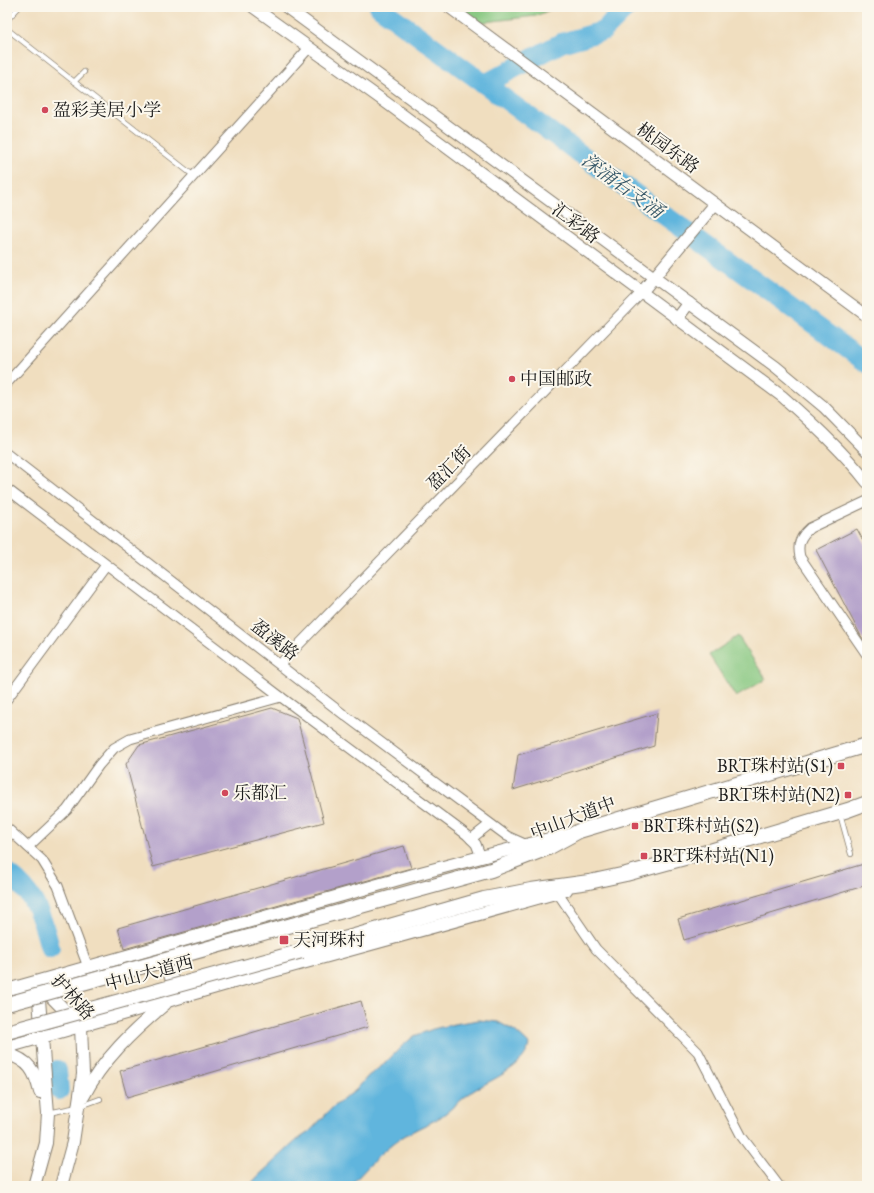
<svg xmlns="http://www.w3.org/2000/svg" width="874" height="1193" font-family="'EB Garamond','Noto Serif SC',serif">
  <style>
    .green { fill: #84c67e; stroke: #50714d }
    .water { fill: #61b5dd; stroke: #3e687c }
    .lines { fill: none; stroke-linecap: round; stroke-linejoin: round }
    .river { stroke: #61b5dd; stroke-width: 20 }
    .building { fill: #b3a0ca }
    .service-casing { stroke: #867d6e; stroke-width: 6 }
    .minor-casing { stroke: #867d6e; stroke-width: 11 }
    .tertiary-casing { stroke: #867d6e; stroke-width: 13 }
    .secondary-casing { stroke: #867d6e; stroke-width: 14 }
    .trunk-casing { stroke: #867d6e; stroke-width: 16 }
    .service { stroke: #fff; stroke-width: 4.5 }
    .minor { stroke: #fff; stroke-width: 9 }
    .tertiary { stroke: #fff; stroke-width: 11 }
    .secondary { stroke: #fff; stroke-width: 12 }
    .trunk { stroke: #fff; stroke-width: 14 }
    .trunk-bridge-casing { stroke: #867d6e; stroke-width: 16; stroke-linecap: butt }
    .trunk-bridge { stroke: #fff; stroke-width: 14 }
    .poi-dot { fill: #d1495b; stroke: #fbf7ec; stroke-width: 1.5 }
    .labels { text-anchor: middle; stroke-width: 4; stroke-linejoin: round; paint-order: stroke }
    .poi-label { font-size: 18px; fill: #1c1c1c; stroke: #fbf7ec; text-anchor: start }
    .street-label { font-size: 18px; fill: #1c1c1c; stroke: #fbf7ec }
    .water-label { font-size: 19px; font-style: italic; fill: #385969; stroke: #fbf7ec }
  </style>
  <rect width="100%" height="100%" fill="#fbf7ec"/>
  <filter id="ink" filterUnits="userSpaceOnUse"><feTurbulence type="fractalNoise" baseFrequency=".025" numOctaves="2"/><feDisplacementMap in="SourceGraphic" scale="8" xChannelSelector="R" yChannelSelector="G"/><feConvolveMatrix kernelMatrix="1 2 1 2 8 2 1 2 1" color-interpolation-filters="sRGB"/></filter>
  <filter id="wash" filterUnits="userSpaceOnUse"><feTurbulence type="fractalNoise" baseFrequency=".012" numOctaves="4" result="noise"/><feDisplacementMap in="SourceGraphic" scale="16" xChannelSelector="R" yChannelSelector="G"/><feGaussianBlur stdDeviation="0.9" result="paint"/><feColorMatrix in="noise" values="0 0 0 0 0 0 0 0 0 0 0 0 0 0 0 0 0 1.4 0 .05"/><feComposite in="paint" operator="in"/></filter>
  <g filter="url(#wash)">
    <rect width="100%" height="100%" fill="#f0debf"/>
    <!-- green -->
    <g class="green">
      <path d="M 456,7 L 556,7 L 536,16 L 476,23 Z"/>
      <path d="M 738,636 L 766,679 L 736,697 L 709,655 Z"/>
    </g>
    <!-- water -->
    <path class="water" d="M 479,1020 L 498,1022 L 515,1031 L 529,1044 C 526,1067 490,1080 473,1091 C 461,1099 451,1110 439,1118 C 427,1125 413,1130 401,1138 C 382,1151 366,1169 350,1186 L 249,1186 L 257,1177 L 297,1140 L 309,1132 L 333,1107 L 356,1090 L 368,1076 L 383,1065 L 401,1047 L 414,1036 L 433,1029 L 454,1024 Z"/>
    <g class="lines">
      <!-- river -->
      <g class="river">
        <path d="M 379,7 L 867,363"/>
        <path d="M 485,84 L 561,43 L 603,31 L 627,7"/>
        <path d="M 7,873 C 35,893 42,917 50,948"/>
        <path d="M 57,1070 L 59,1090"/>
      </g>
    </g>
    <g id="blocks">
      <!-- building -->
      <g class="building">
        <path d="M 857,529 L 867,548 L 867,644 L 861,636 L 816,550 Z"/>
        <path d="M 272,708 L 297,718 L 324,822 L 153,867 L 126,764 L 139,745 Z"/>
        <path d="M 657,713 L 654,746 L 513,790 L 518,755 Z"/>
        <path d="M 404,846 L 411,868 L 124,949 L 118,928 Z"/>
        <path d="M 867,863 L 867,885 L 684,940 L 678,919 Z"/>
        <path d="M 361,1001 L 368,1027 L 127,1097 L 120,1071 Z"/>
      </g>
    </g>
  </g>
  <g filter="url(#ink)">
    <use href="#blocks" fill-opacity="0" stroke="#867d6e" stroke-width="1"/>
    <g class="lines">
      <defs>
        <g id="service">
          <path d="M 7,20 L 19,7"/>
          <path d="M 7,29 L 194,176"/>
          <path d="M 74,82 L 84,72"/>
          <path d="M 840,814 L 851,854"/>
          <path d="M 48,1113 L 78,1107 L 100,1099"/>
        </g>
        <g id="minor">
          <path d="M 7,383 L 309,48"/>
          <path d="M 7,454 L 343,714 L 507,836 L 527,845"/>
          <path d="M 7,489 L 281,697 L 467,835 L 476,844 L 481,857"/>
          <path d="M 867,501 L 810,528 C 800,537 797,544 800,557 L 867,655"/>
          <path d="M 280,664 L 641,293"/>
          <path d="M 7,699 L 106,565"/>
          <path d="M 7,828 L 42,860 L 58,886 L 88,967"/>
          <path d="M 471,839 L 490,824"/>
          <path d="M 28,847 L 67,810 L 99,765 L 114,748 L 130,739 L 281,697"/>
          <path d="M 557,892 L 596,949 L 698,1052 L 742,1137 L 779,1186"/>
        </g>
        <g id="tertiary">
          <path d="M 253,7 L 388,104 L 783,397 C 813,424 842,450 867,482"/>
          <path d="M 286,7 L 776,367 L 824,407 L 867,451"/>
          <path d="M 449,7 L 867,316"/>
          <path d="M 641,293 L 715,204"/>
          <path d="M 677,319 L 689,303"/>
        </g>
        <g id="secondary">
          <path d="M 174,951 C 164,965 168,981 183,989"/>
          <path d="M 42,987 L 81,1027 L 83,1074 L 73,1142 L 61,1186"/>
          <path d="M 7,990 L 413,875 L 564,835"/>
          <path d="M 7,1047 L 230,983 L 566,890"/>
          <path d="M 7,1054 C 29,1060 35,1071 40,1092"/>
          <path d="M 83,1097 C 102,1060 133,1031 165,1004"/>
          <path d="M 34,1186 L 46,1143 L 48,1113 L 38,987"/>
        </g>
        <g id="trunk">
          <path d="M 292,925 L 491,870 L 548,848 L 579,831 L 867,745"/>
          <path d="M 302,951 L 484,899 L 531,890 L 589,882 L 626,874 L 703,853 L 848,810 L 867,803"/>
        </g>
      </defs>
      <!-- service casing -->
      <use href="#service" class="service-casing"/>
      <!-- minor casing -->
      <use href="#minor" class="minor-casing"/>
      <!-- tertiary casing -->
      <use href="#tertiary" class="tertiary-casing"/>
      <!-- secondary casing -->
      <use href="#secondary" class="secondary-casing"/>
      <!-- trunk casing -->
      <use href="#trunk" class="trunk-casing"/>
      <!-- service -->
      <use href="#service" class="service"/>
      <!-- minor -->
      <use href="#minor" class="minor"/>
      <!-- tertiary -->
      <use href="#tertiary" class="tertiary"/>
      <!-- secondary -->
      <use href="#secondary" class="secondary"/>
      <!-- trunk -->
      <use href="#trunk" class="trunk"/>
      <defs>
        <g id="trunk-bridge">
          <path d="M 7,1004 L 292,925"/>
          <path d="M 7,1032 L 302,951"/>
        </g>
      </defs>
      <!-- trunk-bridge casing -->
      <use href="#trunk-bridge" class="trunk-bridge-casing"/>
      <!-- trunk-bridge -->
      <use href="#trunk-bridge" class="trunk-bridge"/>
    </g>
  </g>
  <!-- markers -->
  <g class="poi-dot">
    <circle cx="45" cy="110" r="4"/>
    <circle cx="512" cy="379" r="4"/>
    <rect x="837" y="762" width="8" height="8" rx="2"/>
    <circle cx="225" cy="793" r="4"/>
    <rect x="844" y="791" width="8" height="8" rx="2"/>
    <rect x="631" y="822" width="8" height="8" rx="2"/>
    <rect x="640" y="852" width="8" height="8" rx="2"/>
    <rect x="279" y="935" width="10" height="10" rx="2"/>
  </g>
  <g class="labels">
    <!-- poi labels -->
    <g class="poi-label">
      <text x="53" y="116">盈彩美居小学</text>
      <text x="520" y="385">中国邮政</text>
      <text x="833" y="772" text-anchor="end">BRT珠村站(S1)</text>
      <text x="233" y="799">乐都汇</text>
      <text x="840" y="801" text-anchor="end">BRT珠村站(N2)</text>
      <text x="643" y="832">BRT珠村站(S2)</text>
      <text x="652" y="862">BRT珠村站(N1)</text>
      <text x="293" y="946">天河珠村</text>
    </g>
    <!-- street labels -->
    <g class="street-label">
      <text transform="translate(668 148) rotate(36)" y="6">桃园东路</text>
      <text transform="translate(576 223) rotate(37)" y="6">汇彩路</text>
      <text transform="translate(449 468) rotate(-46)" y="6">盈汇街</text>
      <text transform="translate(275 640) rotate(38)" y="6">盈溪路</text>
      <text transform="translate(573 818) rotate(-21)" y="6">中山大道中</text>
      <text transform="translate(149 973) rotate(-15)" y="6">中山大道西</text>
      <text transform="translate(73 997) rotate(48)" y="6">护林路</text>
    </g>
    <!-- water labels -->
    <g class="water-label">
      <text transform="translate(623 185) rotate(36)" y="7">深涌右支涌</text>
    </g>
  </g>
  <!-- margin -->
  <rect width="874" height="1193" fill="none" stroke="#fbf7ec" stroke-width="24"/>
</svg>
